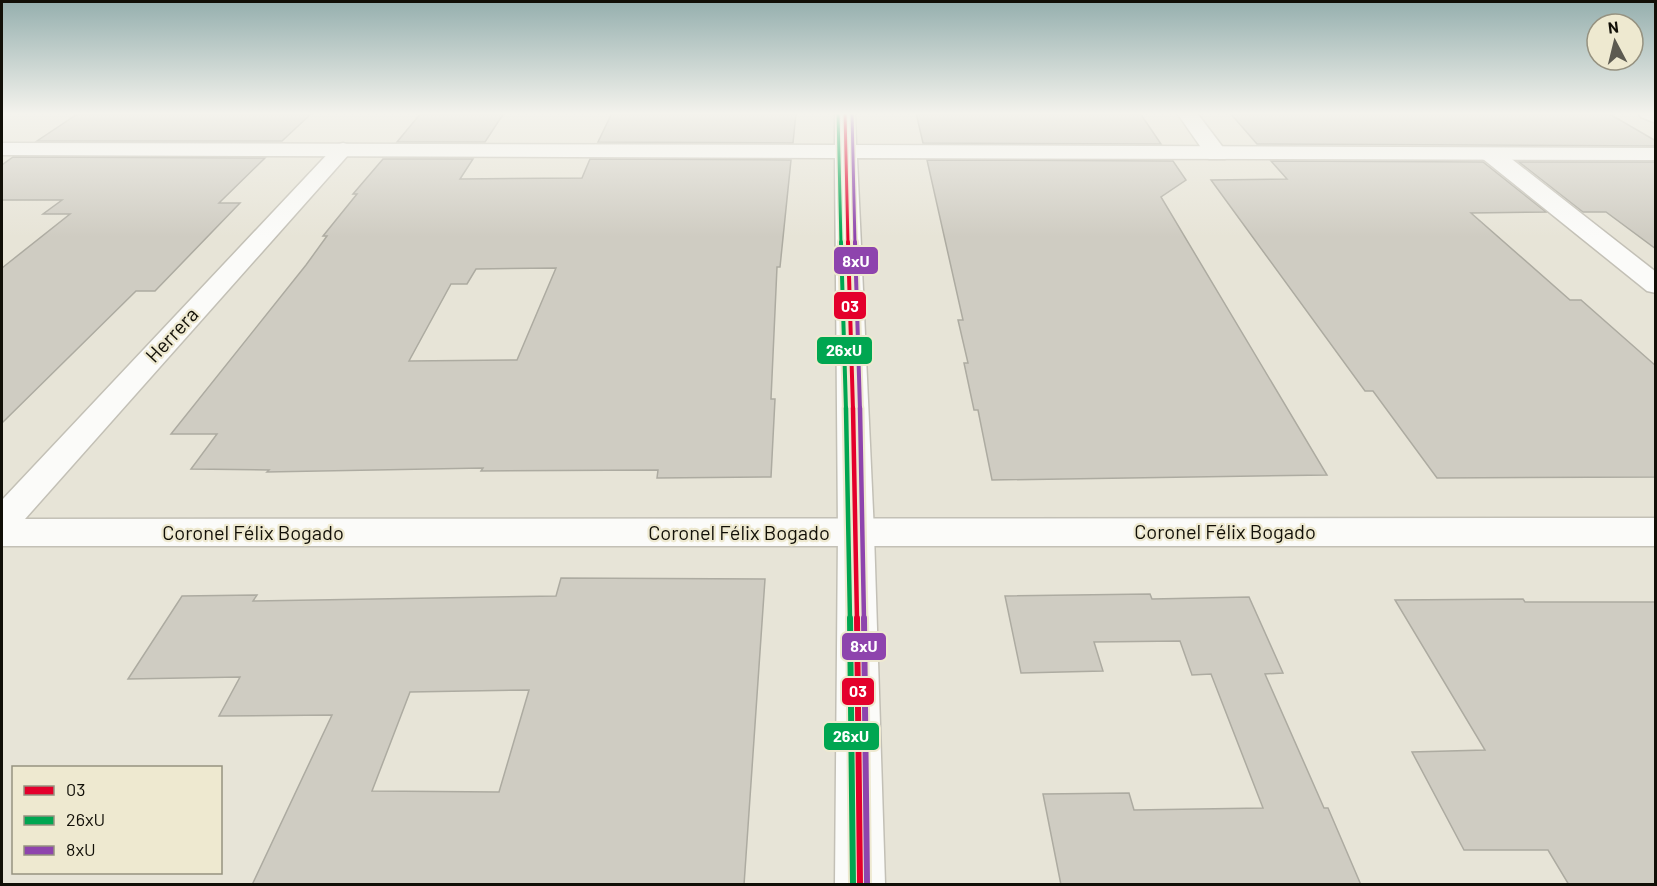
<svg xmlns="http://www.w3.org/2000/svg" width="1657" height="886" font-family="Barlow,sans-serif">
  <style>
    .building { fill: #cfccc2; stroke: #adaba1; stroke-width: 1.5; fill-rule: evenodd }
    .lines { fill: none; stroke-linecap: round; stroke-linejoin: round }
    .minor-casing { stroke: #c3c0b6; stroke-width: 3 }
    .major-casing { stroke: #c3c0b6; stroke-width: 3 }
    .minor { fill: #fbfbf9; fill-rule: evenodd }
    .major { fill: #fbfbf9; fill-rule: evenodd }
    .bus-1-far3-casing { stroke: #eee9d0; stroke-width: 6 }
    .bus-1-far2-casing { stroke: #eee9d0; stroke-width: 8 }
    .bus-1-far1-casing { stroke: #eee9d0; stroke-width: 9 }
    .bus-1-casing { stroke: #eee9d0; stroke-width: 10 }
    .bus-2-far3-casing { stroke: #eee9d0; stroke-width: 6 }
    .bus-2-far2-casing { stroke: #eee9d0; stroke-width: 8 }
    .bus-2-far1-casing { stroke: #eee9d0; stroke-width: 9 }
    .bus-2-casing { stroke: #eee9d0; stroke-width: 10 }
    .bus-3-far3-casing { stroke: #eee9d0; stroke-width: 6 }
    .bus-3-far2-casing { stroke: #eee9d0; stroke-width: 8 }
    .bus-3-far1-casing { stroke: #eee9d0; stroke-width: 9 }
    .bus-3-casing { stroke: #eee9d0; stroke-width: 10 }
    .bus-1-far3 { stroke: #e4002b; stroke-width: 3 }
    .bus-1-far2 { stroke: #e4002b; stroke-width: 4 }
    .bus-1-far1 { stroke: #e4002b; stroke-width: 4.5 }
    .bus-1 { stroke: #e4002b; stroke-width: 6 }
    .bus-2-far3 { stroke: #00a651; stroke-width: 3 }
    .bus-2-far2 { stroke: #00a651; stroke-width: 4 }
    .bus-2-far1 { stroke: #00a651; stroke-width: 4.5 }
    .bus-2 { stroke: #00a651; stroke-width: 6 }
    .bus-3-far3 { stroke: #8e44ad; stroke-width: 3 }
    .bus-3-far2 { stroke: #8e44ad; stroke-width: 4 }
    .bus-3-far1 { stroke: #8e44ad; stroke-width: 4.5 }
    .bus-3 { stroke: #8e44ad; stroke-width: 6 }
    .labels { text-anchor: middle; stroke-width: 4.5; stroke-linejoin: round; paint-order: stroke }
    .street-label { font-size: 20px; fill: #110f07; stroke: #eee9d0 }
    .line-badge { stroke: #eee9d0; stroke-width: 2 }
    .badge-label { font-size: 16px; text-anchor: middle; font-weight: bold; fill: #fff }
  </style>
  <rect width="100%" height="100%" fill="#e7e4d7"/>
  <!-- building -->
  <g class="building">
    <path d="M 79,113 L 312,113 L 282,141 L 37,141 Z"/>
    <path d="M 421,113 L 504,113 L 485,142 L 397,142 Z"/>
    <path d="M 612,113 L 796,113 L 793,143 L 598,142 Z"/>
    <path d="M 916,113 L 1140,113 L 1161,144 L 923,143 Z"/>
    <path d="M 1230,113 L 1608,113 L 1656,141 L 1656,146 L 1257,144 Z"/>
    <path d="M 13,157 L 265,158 L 219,203 L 240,203 L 155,291 L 136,291 L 2,423 L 2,268 L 70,214 L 43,214 L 62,200 L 2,200 L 2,165 Z"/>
    <path d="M 383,159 L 473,159 L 460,179 L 582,178 L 590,159 L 791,160 L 780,267 L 777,267 L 771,399 L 775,399 L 771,477 L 657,478 L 658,470 L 481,471 L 483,468 L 267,472 L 269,470 L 191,469 L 217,434 L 171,434 L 306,265 L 327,236 L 323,236 L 357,194 L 353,194 ZM 556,268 L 517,360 L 409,361 L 451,284 L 467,284 L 476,269 Z"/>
    <path d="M 927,160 L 1173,161 L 1186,180 L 1161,197 L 1327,475 L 992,480 L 978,410 L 974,410 L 964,363 L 968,363 L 958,320 L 963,320 Z"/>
    <path d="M 1271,161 L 1483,162 L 1546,212 L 1471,213 L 1570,300 L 1581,300 L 1656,366 L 1656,477 L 1437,478 L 1373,391 L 1365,391 L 1211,180 L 1287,179 Z"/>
    <path d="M 1519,162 L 1656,162 L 1656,249 L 1606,212 L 1583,212 Z"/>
    <path d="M 561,578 L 765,579 L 744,885 L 252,885 L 332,715 L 219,716 L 240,677 L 128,679 L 182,596 L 257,595 L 253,601 L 556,596 ZM 529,690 L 499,792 L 372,791 L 410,692 Z"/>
    <path d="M 1150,594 L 1152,599 L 1249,597 L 1283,673 L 1265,674 L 1324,808 L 1328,808 L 1361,885 L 1061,885 L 1043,794 L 1129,793 L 1134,810 L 1263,808 L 1211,674 L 1192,675 L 1180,641 L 1094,642 L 1103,671 L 1021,673 L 1005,596 Z"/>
    <path d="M 1523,599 L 1525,602 L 1656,602 L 1656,885 L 1569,885 L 1548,850 L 1464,850 L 1412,752 L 1485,750 L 1395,600 Z"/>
  </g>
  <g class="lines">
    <defs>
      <g id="minor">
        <path d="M 1177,113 L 1197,113 L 1228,154 L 1225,159 L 1209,159 Z"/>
        <path d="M 1638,113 L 1656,113 L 1656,123 L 1641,117 Z"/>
        <path d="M 343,143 L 350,145 L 354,149 L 350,153 L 25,519 L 1656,518 L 1656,546 L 2,546 L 2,500 L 336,145 Z"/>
        <path d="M 1491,148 L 1499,149 L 1656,272 L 1656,293 L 1647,291 L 1483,159 L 1480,154 L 1483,149 Z"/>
      </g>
      <path id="major" d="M 835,113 L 855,113 L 856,145 L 1656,148 L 1656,160 L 857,158 L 874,533 L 885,884 L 835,884 L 838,533 L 835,158 L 2,155 L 2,143 L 835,145 Z"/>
    </defs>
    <!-- minor casing -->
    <use href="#minor" class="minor-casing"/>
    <!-- major casing -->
    <use href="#major" class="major-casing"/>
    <!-- minor -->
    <use href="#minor" class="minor"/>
    <!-- major -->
    <use href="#major" class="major"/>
    <defs>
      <path id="bus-1-far3" d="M 845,113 L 848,244"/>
      <path id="bus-1-far2" d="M 848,242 L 853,410"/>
      <path id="bus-1-far1" d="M 853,408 L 857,620"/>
      <path id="bus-1" d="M 857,618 L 860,884"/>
      <path id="bus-2-far3" d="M 838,113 L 841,244"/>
      <path id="bus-2-far2" d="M 841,242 L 846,410"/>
      <path id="bus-2-far1" d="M 846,408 L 850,620"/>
      <path id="bus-2" d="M 850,618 L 853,884"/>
      <path id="bus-3-far3" d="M 852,113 L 855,244"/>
      <path id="bus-3-far2" d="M 855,242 L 860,410"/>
      <path id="bus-3-far1" d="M 860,408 L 864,620"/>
      <path id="bus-3" d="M 864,618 L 867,884"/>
    </defs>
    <!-- bus-1-far3 casing -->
    <use href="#bus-1-far3" class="bus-1-far3-casing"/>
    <!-- bus-1-far2 casing -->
    <use href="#bus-1-far2" class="bus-1-far2-casing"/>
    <!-- bus-1-far1 casing -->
    <use href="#bus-1-far1" class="bus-1-far1-casing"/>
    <!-- bus-1 casing -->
    <use href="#bus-1" class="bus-1-casing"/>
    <!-- bus-2-far3 casing -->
    <use href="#bus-2-far3" class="bus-2-far3-casing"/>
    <!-- bus-2-far2 casing -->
    <use href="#bus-2-far2" class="bus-2-far2-casing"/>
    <!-- bus-2-far1 casing -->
    <use href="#bus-2-far1" class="bus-2-far1-casing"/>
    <!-- bus-2 casing -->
    <use href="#bus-2" class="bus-2-casing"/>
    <!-- bus-3-far3 casing -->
    <use href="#bus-3-far3" class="bus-3-far3-casing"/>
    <!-- bus-3-far2 casing -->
    <use href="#bus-3-far2" class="bus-3-far2-casing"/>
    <!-- bus-3-far1 casing -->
    <use href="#bus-3-far1" class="bus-3-far1-casing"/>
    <!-- bus-3 casing -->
    <use href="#bus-3" class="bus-3-casing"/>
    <!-- bus-1-far3 -->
    <use href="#bus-1-far3" class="bus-1-far3"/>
    <!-- bus-1-far2 -->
    <use href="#bus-1-far2" class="bus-1-far2"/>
    <!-- bus-1-far1 -->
    <use href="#bus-1-far1" class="bus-1-far1"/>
    <!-- bus-1 -->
    <use href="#bus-1" class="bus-1"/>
    <!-- bus-2-far3 -->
    <use href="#bus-2-far3" class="bus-2-far3"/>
    <!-- bus-2-far2 -->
    <use href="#bus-2-far2" class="bus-2-far2"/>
    <!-- bus-2-far1 -->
    <use href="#bus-2-far1" class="bus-2-far1"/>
    <!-- bus-2 -->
    <use href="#bus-2" class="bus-2"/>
    <!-- bus-3-far3 -->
    <use href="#bus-3-far3" class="bus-3-far3"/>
    <!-- bus-3-far2 -->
    <use href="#bus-3-far2" class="bus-3-far2"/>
    <!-- bus-3-far1 -->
    <use href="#bus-3-far1" class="bus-3-far1"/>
    <!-- bus-3 -->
    <use href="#bus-3" class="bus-3"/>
  </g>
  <!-- sky -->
  <linearGradient id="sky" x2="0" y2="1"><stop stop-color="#95afae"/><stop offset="0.48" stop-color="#f4f3ed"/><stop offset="1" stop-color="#f4f3ed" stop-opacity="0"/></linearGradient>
  <rect width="1657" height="237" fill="url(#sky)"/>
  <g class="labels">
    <!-- street labels -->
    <g class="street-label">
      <text transform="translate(172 335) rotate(-47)" y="7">Herrera</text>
      <text x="1225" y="539">Coronel Félix Bogado</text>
      <text x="253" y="540">Coronel Félix Bogado</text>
      <text x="739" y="540">Coronel Félix Bogado</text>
    </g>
  </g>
  <g class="line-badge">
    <rect x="833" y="246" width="46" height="29" rx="6" fill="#8e44ad"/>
    <rect x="833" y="291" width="34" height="29" rx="6" fill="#e4002b"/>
    <rect x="816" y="336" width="57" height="29" rx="6" fill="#00a651"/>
    <rect x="841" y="632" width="46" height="29" rx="6" fill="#8e44ad"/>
    <rect x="841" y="677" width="34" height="29" rx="6" fill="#e4002b"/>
    <rect x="823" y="722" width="57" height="29" rx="6" fill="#00a651"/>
  </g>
  <g class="badge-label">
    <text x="856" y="267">8xU</text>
    <text x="850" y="312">03</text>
    <text x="844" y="356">26xU</text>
    <text x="864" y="652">8xU</text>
    <text x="858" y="697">03</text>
    <text x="851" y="742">26xU</text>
  </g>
  <!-- border -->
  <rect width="1657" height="886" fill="none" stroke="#110f07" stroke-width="6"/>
  <!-- legend -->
  <rect x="12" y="766" width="210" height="108" fill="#eee9d0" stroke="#969280" stroke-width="1.5"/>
  <rect x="24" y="786" width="30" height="9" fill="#e4002b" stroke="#969280" stroke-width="1.5"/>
  <text x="66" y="796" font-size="18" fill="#110f07">03</text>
  <rect x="24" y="816" width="30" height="9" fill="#00a651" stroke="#969280" stroke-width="1.5"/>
  <text x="66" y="826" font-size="18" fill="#110f07">26xU</text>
  <rect x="24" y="846" width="30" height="9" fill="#8e44ad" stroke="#969280" stroke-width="1.5"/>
  <text x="66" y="856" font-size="18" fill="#110f07">8xU</text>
  <!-- north arrow -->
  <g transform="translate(1615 42) rotate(353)"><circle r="28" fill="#eee9d0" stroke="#969280" stroke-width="1.5"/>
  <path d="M0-4.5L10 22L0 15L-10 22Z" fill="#5c5a50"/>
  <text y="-9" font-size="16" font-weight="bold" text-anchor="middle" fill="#110f07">N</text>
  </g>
</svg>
